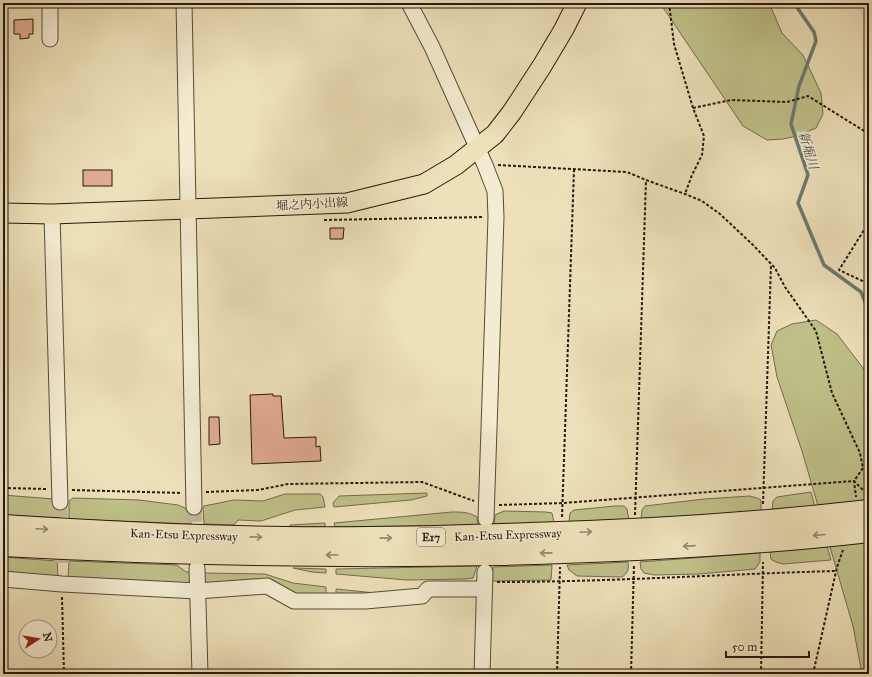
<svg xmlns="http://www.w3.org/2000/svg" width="872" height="677" font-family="'IM FELL Great Primer','Noto Serif JP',serif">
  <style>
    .green { fill: #c0c18a; stroke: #726c4e }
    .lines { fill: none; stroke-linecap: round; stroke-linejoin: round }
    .stream { stroke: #6a7b72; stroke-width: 3.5 }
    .building { fill: #e4ac94; stroke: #241811 }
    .minor-tunnel { stroke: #c6b998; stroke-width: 15; stroke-dasharray: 15 8; stroke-linecap: butt }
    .minor-casing { stroke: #564a3b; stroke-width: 17 }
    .major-casing { stroke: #241811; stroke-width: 21 }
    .highway-casing { stroke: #241811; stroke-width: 24 }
    .path { stroke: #241811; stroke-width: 2; stroke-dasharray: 3 2; stroke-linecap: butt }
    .minor { stroke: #f4ecd2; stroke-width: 15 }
    .major { stroke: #eee1ba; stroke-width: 19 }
    .highway { stroke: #eee1ba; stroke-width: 22 }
    .oneway { stroke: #93876e }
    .labels { text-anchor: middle; stroke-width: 3; stroke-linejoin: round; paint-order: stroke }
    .shield { fill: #f4ecd2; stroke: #62584b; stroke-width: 1 }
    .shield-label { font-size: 11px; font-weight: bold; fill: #241811 }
    .street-label { font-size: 12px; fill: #241811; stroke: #f4ecd2 }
    .water-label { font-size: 13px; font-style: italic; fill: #4d524a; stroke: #f4ecd2 }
  </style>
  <rect width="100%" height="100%" fill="#eee1ba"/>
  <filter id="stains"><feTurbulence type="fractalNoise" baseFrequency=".005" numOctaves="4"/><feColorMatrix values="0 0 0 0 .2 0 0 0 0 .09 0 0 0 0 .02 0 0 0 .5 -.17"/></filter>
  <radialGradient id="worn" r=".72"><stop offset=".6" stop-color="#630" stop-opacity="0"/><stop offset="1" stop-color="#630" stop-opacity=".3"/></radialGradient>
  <!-- green -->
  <g class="green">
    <path d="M 660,3 L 769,3 L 782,33 L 803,55 L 821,93 L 823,114 L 816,128 L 797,136 L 783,139 L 767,140 L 743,126 Z"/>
    <path d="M 816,320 L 837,334 L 866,372 L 869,379 L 869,674 L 862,674 L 853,626 L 802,451 L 777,377 L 771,345 L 777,331 L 792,324 Z"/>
    <path d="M 811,492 L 815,507 L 772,511 L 773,501 L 777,497 Z"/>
    <path d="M 427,493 L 427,496 L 411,500 L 334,507 L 333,503 L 339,496 Z"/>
    <path d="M 285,494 L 320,494 L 323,497 L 325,507 L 295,510 L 261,521 L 238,520 L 234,525 L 204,524 L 203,508 L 204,506 L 234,500 L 263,501 Z"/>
    <path d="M 3,495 L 53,499 L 57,503 L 58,518 L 3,515 Z"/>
    <path d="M 750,496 L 757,498 L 761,500 L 761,511 L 641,520 L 642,510 L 645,506 L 704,499 Z"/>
    <path d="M 73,498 L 139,500 L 178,505 L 185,508 L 190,514 L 191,524 L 69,519 L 69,501 Z"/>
    <path d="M 615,506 L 624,506 L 627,509 L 629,520 L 569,522 L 570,513 L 574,510 Z"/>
    <path d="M 504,511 L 546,512 L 552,513 L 554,523 L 494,526 L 495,515 Z"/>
    <path d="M 452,512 C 462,512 469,512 477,517 L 478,525 L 335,527 L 334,523 Z"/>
    <path d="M 325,523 L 325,527 L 290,527 L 290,525 Z"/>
    <path d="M 827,546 L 831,560 L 783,564 L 776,562 L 771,559 L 770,552 Z"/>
    <path d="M 760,553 L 760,562 L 755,569 L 700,574 L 654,575 L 644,573 L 641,569 L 640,562 Z"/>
    <path d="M 3,557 L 57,561 L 58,576 L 56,580 L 3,576 Z"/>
    <path d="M 69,561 L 177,565 L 186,572 L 191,572 L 190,581 L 188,584 L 68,580 Z"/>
    <path d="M 628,562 C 629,569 628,573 622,577 L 577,576 L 569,570 L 567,565 Z"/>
    <path d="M 552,565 L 551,580 L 492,581 L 493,567 Z"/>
    <path d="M 477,566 L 473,578 L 465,579 L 407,580 L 336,574 L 336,569 Z"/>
    <path d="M 293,568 L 326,569 L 326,573 L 312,572 Z"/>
    <path d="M 204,573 L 265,574 L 293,583 L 326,587 L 326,596 L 323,599 L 205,584 Z"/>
    <path d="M 336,589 L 405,596 L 336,595 Z"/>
  </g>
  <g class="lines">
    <!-- stream -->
    <g class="stream">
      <path d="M 794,3 L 814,32 L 816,41 L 799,86 L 791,124 L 808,175 L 798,203 L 824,265 L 861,292 L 869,311"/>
      <path d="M 869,538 L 866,556 L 869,562"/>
    </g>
  </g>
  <!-- building -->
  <g class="building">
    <path d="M 33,19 L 33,34 L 29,34 L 29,38 L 20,39 L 20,34 L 14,34 L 14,20 Z"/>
    <rect x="83" y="170" width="29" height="16"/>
    <path d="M 330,228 L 344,228 L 343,239 L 330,239 Z"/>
    <path d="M 273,394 L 273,396 L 281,396 L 284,438 L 316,437 L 316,447 L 320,446 L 321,461 L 252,464 L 250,395 Z"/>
    <path d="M 209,417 L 219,417 L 220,444 L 209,445 Z"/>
  </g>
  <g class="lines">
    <!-- minor-tunnel -->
    <g class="minor-tunnel">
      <path d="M 60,502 L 62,571"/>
      <path d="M 194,507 L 196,546"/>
    </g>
    <defs>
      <g id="minor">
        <path d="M 50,3 L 50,39"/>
        <path d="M 184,3 L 194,507"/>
        <path d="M 409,3 L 432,47 L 485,165 L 495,191 L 496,217 L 486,519"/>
        <path d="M 52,214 L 60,502"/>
        <path d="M 197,568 L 200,674"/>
        <path d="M 3,579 L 62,584 L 197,591 L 267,586 L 294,601 L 365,601 L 422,596 L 428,589 L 484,589"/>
        <path d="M 482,674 L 485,572"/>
      </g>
      <path id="major" d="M 3,213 L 52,214 L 347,203 L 424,184 L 456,165 L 495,134 L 512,112 L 542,66 L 564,29 L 577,3"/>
      <g id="highway">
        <path d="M 3,526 C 97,532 192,537 286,538 C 367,539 449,537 530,534 C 643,531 756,524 869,511"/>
        <path d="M 3,545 C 168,554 334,557 499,554 C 623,551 747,545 869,531"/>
      </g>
    </defs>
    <!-- minor casing -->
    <use href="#minor" class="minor-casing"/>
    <!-- major casing -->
    <use href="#major" class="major-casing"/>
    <!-- highway casing -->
    <use href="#highway" class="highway-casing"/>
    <!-- path -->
    <g class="path">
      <path d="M 669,3 L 674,44 L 693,108 L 704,136 L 702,155 L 692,175 L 685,194"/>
      <path d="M 693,108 L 731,100 L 787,102 L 808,96 L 869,134"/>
      <path d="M 498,165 L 627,172 L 646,180 L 685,194 L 702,201 L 720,214 L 752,244 L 775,268 L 785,287 L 816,331 L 832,393 L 860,453 L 863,468 L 854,481 L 868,495"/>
      <path d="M 324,220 L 484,217"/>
      <path d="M 869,222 L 839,270 L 869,284"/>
      <path d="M 3,488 L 48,489"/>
      <path d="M 72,490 L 182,493"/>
      <path d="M 206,492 L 258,490 L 288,484 L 422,482 L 474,501"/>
      <path d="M 763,504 L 771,265"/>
      <path d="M 499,505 L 563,503 L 854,481 L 856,497"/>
      <path d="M 635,515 L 646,180"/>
      <path d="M 562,517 L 574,169"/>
      <path d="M 497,582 C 610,582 723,574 836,571"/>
      <path d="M 62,597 L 64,674"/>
      <path d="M 557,674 L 560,567"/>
      <path d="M 631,674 L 634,564"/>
      <path d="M 761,674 L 763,562"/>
      <path d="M 813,674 L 837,567 L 843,550"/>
    </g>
    <!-- minor -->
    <use href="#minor" class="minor"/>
    <!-- major -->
    <use href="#major" class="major"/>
    <!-- highway -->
    <use href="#highway" class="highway"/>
  </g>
  <!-- one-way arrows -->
  <defs><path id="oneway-shaft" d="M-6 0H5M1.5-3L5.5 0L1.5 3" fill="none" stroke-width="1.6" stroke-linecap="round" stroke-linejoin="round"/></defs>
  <g class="oneway">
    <use href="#oneway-shaft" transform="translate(42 529) rotate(3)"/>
    <use href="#oneway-shaft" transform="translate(586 532) rotate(-3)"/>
    <use href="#oneway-shaft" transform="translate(819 535) rotate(175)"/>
    <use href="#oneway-shaft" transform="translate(256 537) rotate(1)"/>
    <use href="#oneway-shaft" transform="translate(386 538) rotate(-1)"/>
    <use href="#oneway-shaft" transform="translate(689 546) rotate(176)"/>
    <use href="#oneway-shaft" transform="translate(546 553) rotate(179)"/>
    <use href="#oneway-shaft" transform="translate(332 555) rotate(-180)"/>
  </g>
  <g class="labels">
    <!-- shield labels -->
    <rect class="shield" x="417" y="528" width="28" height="18" rx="3"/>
    <g class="shield-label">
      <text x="431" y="541">E17</text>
    </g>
    <!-- street labels -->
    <g class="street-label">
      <text transform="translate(312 204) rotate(-3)" y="4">堀之内小出線</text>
      <text transform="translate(184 535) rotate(2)" y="4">Kan-Etsu Expressway</text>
      <text transform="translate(508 535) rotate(-2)" y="4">Kan-Etsu Expressway</text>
    </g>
    <!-- water labels -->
    <g class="water-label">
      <text transform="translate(809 150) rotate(73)" y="5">新堀川</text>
    </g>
  </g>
  <!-- margin -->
  <rect width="872" height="677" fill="none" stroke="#eee1ba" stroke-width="16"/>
  <rect x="4" y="4" width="864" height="669" fill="none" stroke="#241811" stroke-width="2"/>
  <rect x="8" y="8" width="856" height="661" fill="none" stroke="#241811"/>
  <!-- north arrow -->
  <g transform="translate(38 639) rotate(78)"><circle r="19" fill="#f4ecd2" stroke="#a19785"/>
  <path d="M0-3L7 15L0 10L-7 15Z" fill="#8f2418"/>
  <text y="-6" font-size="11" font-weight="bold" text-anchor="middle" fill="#241811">N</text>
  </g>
  <!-- scale -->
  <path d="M726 651v6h83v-6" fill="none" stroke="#241811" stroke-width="2"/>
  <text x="732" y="651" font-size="12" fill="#241811" stroke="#f4ecd2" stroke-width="3" paint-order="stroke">50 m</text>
  <rect width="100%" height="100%" filter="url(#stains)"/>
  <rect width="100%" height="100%" fill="url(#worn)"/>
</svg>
